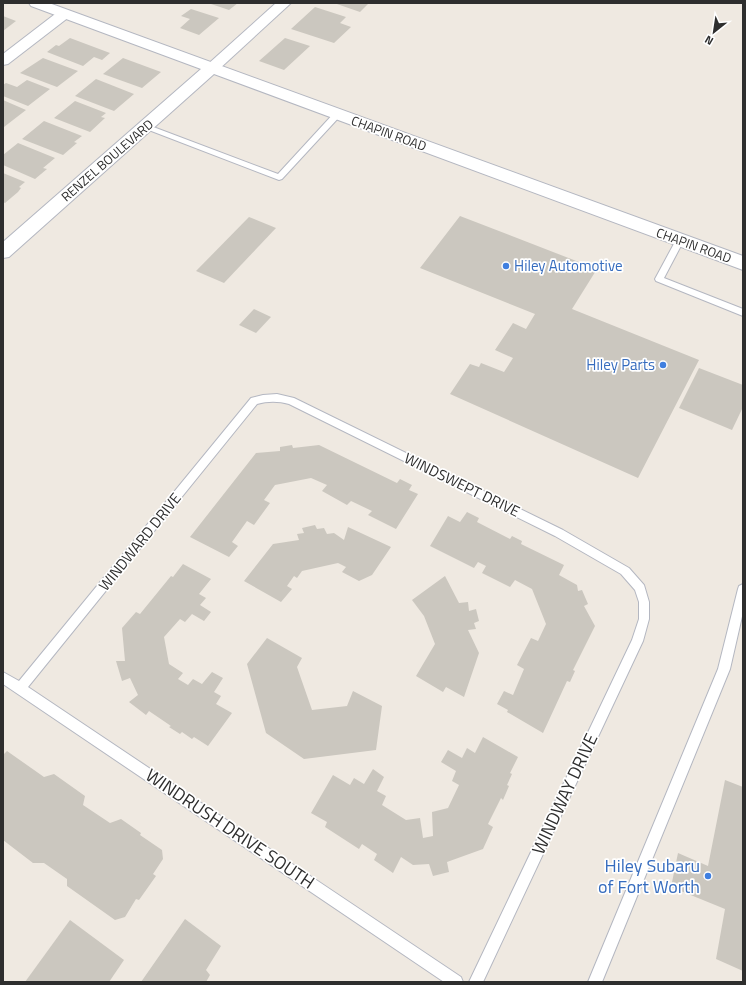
<svg xmlns="http://www.w3.org/2000/svg" width="746" height="985" font-family="'Titillium Web',sans-serif">
  <style>
    .building { fill: #cbc7bf }
    .lines { fill: none; stroke-linecap: round; stroke-linejoin: round }
    .lane-casing { stroke: #b4b7c1; stroke-width: 2 }
    .street-casing { stroke: #b4b7c1; stroke-width: 2 }
    .secondary-casing { stroke: #b4b7c1; stroke-width: 2 }
    .lane { fill: #fff; fill-rule: evenodd }
    .street { fill: #fff; fill-rule: evenodd }
    .secondary { fill: #fff; fill-rule: evenodd }
    .shop-dot { fill: #3f7fe0; stroke: #fff; stroke-width: 1.5 }
    .labels { text-anchor: middle; stroke-width: 3.5; stroke-linejoin: round; paint-order: stroke }
    .far-street-label { font-size: 13px; fill: #2e2e2e; stroke: #fff }
    .shop-label { font-size: 15px; fill: #366cbe; stroke: #fff; text-anchor: start }
    .street-label { font-size: 15px; fill: #2e2e2e; stroke: #fff }
    .near-street-label { font-size: 18px; fill: #2e2e2e; stroke: #fff }
    .near-shop-label { font-size: 18px; fill: #366cbe; stroke: #fff; text-anchor: end }
  </style>
  <rect width="100%" height="100%" fill="#efe9e1"/>
  <!-- building -->
  <g class="building">
    <path d="M 208,3 L 238,3 L 229,10 Z"/>
    <path d="M 334,3 L 365,3 L 368,4 L 360,12 Z"/>
    <path d="M 315,7 L 346,17 L 340,23 L 351,27 L 334,43 L 291,29 Z"/>
    <path d="M 191,9 L 219,18 L 199,35 L 180,28 L 190,19 L 181,16 Z"/>
    <path d="M 3,16 L 16,21 L 3,31 Z"/>
    <path d="M 70,38 L 110,53 L 102,60 L 94,57 L 83,66 L 47,52 L 56,45 L 59,46 Z"/>
    <path d="M 285,38 L 310,46 L 284,70 L 259,61 Z"/>
    <path d="M 43,58 L 78,71 L 57,87 L 20,73 Z"/>
    <path d="M 123,58 L 161,72 L 142,88 L 103,74 Z"/>
    <path d="M 96,79 L 134,94 L 114,111 L 75,96 Z"/>
    <path d="M 27,80 L 50,89 L 28,106 L 3,96 L 3,85 L 6,83 L 17,87 Z"/>
    <path d="M 3,100 L 26,110 L 4,127 L 3,127 Z"/>
    <path d="M 75,101 L 106,113 L 101,117 L 105,118 L 90,132 L 54,118 Z"/>
    <path d="M 44,121 L 82,136 L 74,142 L 77,143 L 63,155 L 22,139 Z"/>
    <path d="M 18,143 L 55,158 L 43,168 L 47,169 L 35,179 L 3,165 L 3,155 Z"/>
    <path d="M 3,173 L 25,182 L 19,187 L 21,188 L 18,192 L 5,203 L 3,202 Z"/>
    <path d="M 460,216 L 597,269 L 572,309 L 699,360 L 638,478 L 450,394 L 470,364 L 479,367 L 481,363 L 504,372 L 513,358 L 495,350 L 513,323 L 526,329 L 535,314 L 420,268 Z"/>
    <path d="M 249,217 L 276,228 L 224,283 L 196,271 Z"/>
    <path d="M 254,309 L 271,317 L 256,333 L 239,325 Z"/>
    <path d="M 699,368 L 743,385 L 743,407 L 732,430 L 679,408 Z"/>
    <path d="M 292,445 L 293,448 L 319,445 L 397,483 L 400,479 L 412,485 L 409,490 L 418,494 L 396,529 L 368,515 L 372,511 L 351,501 L 347,505 L 322,491 L 327,485 L 311,478 L 275,485 L 264,500 L 270,503 L 254,525 L 247,521 L 232,542 L 238,546 L 229,557 L 190,537 L 256,453 L 280,451 L 280,447 Z"/>
    <path d="M 467,512 L 479,518 L 477,522 L 510,539 L 512,536 L 522,541 L 521,544 L 564,565 L 559,575 L 577,585 L 578,591 L 582,590 L 588,604 L 584,606 L 595,626 L 573,670 L 575,671 L 570,682 L 567,681 L 543,733 L 507,712 L 508,710 L 497,704 L 504,691 L 513,695 L 524,669 L 517,665 L 531,638 L 538,641 L 546,624 L 532,589 L 515,580 L 510,587 L 482,573 L 486,566 L 478,562 L 474,568 L 430,546 L 448,516 L 460,522 Z"/>
    <path d="M 315,525 L 317,529 L 324,528 L 327,534 L 334,533 L 344,540 L 348,527 L 391,547 L 372,575 L 359,581 L 342,572 L 346,567 L 338,563 L 302,571 L 297,578 L 294,576 L 287,586 L 292,589 L 281,602 L 244,581 L 273,544 L 299,540 L 297,534 L 304,533 L 302,528 Z"/>
    <path d="M 183,564 L 211,579 L 199,594 L 206,598 L 200,605 L 211,612 L 204,621 L 192,614 L 185,622 L 180,619 L 164,637 L 169,664 L 183,673 L 178,679 L 188,685 L 193,679 L 202,684 L 212,672 L 223,678 L 214,692 L 221,696 L 216,704 L 232,713 L 208,746 L 194,737 L 192,739 L 182,732 L 180,734 L 169,727 L 171,726 L 149,711 L 146,715 L 129,702 L 138,695 L 130,678 L 122,681 L 116,661 L 125,661 L 122,628 L 136,612 L 140,614 L 171,576 L 173,577 Z"/>
    <path d="M 445,576 L 459,603 L 468,602 L 469,611 L 476,609 L 479,621 L 474,623 L 476,629 L 468,630 L 479,653 L 464,697 L 446,687 L 443,692 L 416,676 L 435,644 L 424,616 L 412,600 Z"/>
    <path d="M 267,638 L 302,658 L 297,667 L 312,710 L 347,706 L 353,691 L 382,706 L 376,750 L 304,759 L 266,733 L 247,664 Z"/>
    <path d="M 483,737 L 518,757 L 510,773 L 512,774 L 507,785 L 509,786 L 503,800 L 501,798 L 488,824 L 493,827 L 483,849 L 447,862 L 449,872 L 433,876 L 429,864 L 413,865 L 401,857 L 393,873 L 374,860 L 377,854 L 362,844 L 359,849 L 325,827 L 327,822 L 311,813 L 333,775 L 350,785 L 354,778 L 364,784 L 373,769 L 384,777 L 377,791 L 386,796 L 382,805 L 406,820 L 420,818 L 423,838 L 433,836 L 432,812 L 448,808 L 459,785 L 452,781 L 456,771 L 441,762 L 448,750 L 462,758 L 467,748 L 475,753 Z"/>
    <path d="M 7,751 L 44,777 L 54,774 L 85,796 L 83,805 L 110,823 L 121,819 L 141,833 L 140,835 L 162,850 L 163,859 L 153,874 L 156,876 L 139,900 L 136,899 L 125,917 L 115,920 L 67,886 L 67,879 L 44,863 L 33,863 L 3,840 L 3,755 Z"/>
    <path d="M 725,780 L 743,787 L 743,971 L 716,959 L 725,909 L 671,887 L 678,853 L 708,866 Z"/>
    <path d="M 185,919 L 221,946 L 206,970 L 210,975 L 206,982 L 141,982 Z"/>
    <path d="M 70,920 L 124,960 L 109,982 L 25,982 Z"/>
  </g>
  <g class="lines">
    <defs>
      <g id="lane">
        <path d="M 335,112 L 341,112 L 342,114 L 282,179 L 279,180 L 141,127 L 142,125 L 148,125 L 278,174 Z"/>
        <path d="M 680,237 L 684,240 L 664,278 L 743,309 L 743,316 L 656,281 L 655,279 L 676,240 Z"/>
        <path d="M 277,394 L 294,398 L 563,530 L 629,568 L 644,585 L 649,602 L 649,619 L 643,641 L 483,982 L 469,982 L 632,640 L 639,619 L 639,602 L 635,590 L 621,574 L 555,536 L 289,404 C 278,401 268,401 257,404 L 28,687 L 461,977 L 463,982 L 444,982 L 3,684 L 3,672 L 19,681 L 251,398 L 263,395 Z"/>
        <path d="M 743,584 L 743,612 L 730,669 L 602,982 L 588,982 L 718,669 L 738,589 L 739,586 Z"/>
      </g>
      <g id="street">
        <path d="M 276,3 L 291,3 L 217,71 L 212,72 L 207,71 L 205,68 L 207,65 Z"/>
        <path d="M 64,10 L 69,11 L 71,14 L 69,17 L 8,64 L 3,65 L 3,54 L 59,11 Z"/>
      </g>
      <path id="secondary" d="M 29,3 L 49,3 L 743,256 L 743,270 L 214,74 L 9,257 L 3,258 L 3,242 L 201,69 L 31,6 Z"/>
    </defs>
    <!-- lane casing -->
    <use href="#lane" class="lane-casing"/>
    <!-- street casing -->
    <use href="#street" class="street-casing"/>
    <!-- secondary casing -->
    <use href="#secondary" class="secondary-casing"/>
    <!-- lane -->
    <use href="#lane" class="lane"/>
    <!-- street -->
    <use href="#street" class="street"/>
    <!-- secondary -->
    <use href="#secondary" class="secondary"/>
  </g>
  <!-- markers -->
  <g class="shop-dot">
    <circle cx="506" cy="266" r="4"/>
    <circle cx="663" cy="365" r="4"/>
    <circle cx="708" cy="876" r="4"/>
  </g>
  <g class="labels">
    <!-- far-street labels -->
    <g class="far-street-label">
      <text transform="translate(389 133) rotate(20)" y="5">CHAPIN ROAD</text>
      <text transform="translate(107 160) rotate(-41)" y="5">RENZEL BOULEVARD</text>
      <text transform="translate(694 245) rotate(20)" y="5">CHAPIN ROAD</text>
    </g>
    <!-- shop labels -->
    <g class="shop-label">
      <text x="514" y="271">Hiley Automotive</text>
      <text x="655" y="370" text-anchor="end">Hiley Parts</text>
    </g>
    <!-- street labels -->
    <g class="street-label">
      <text transform="translate(462 485) rotate(26)" y="5">WINDSWEPT DRIVE</text>
      <text transform="translate(140 542) rotate(-51)" y="5">WINDWARD DRIVE</text>
    </g>
    <!-- near-street labels -->
    <g class="near-street-label">
      <text transform="translate(565 794) rotate(-65)" y="6">WINDWAY DRIVE</text>
      <text transform="translate(230 829) rotate(34)" y="6">WINDRUSH DRIVE SOUTH</text>
    </g>
    <!-- near-shop labels -->
    <g class="near-shop-label">
      <text x="700" y="872">Hiley Subaru<tspan x="700" dy="21">of Fort Worth</tspan></text>
    </g>
  </g>
  <!-- border -->
  <rect width="746" height="985" fill="none" stroke="#2e2e2e" stroke-width="8"/>
  <!-- north arrow -->
  <g transform="translate(714 32) rotate(210)" stroke="#ffffff" stroke-width="3" paint-order="stroke">
  <path d="M0-3L7 15L0 10L-7 15Z" fill="#2e2e2e"/>
  <text y="-6" font-size="11" font-weight="bold" text-anchor="middle" fill="#2e2e2e">N</text>
  </g>
</svg>
